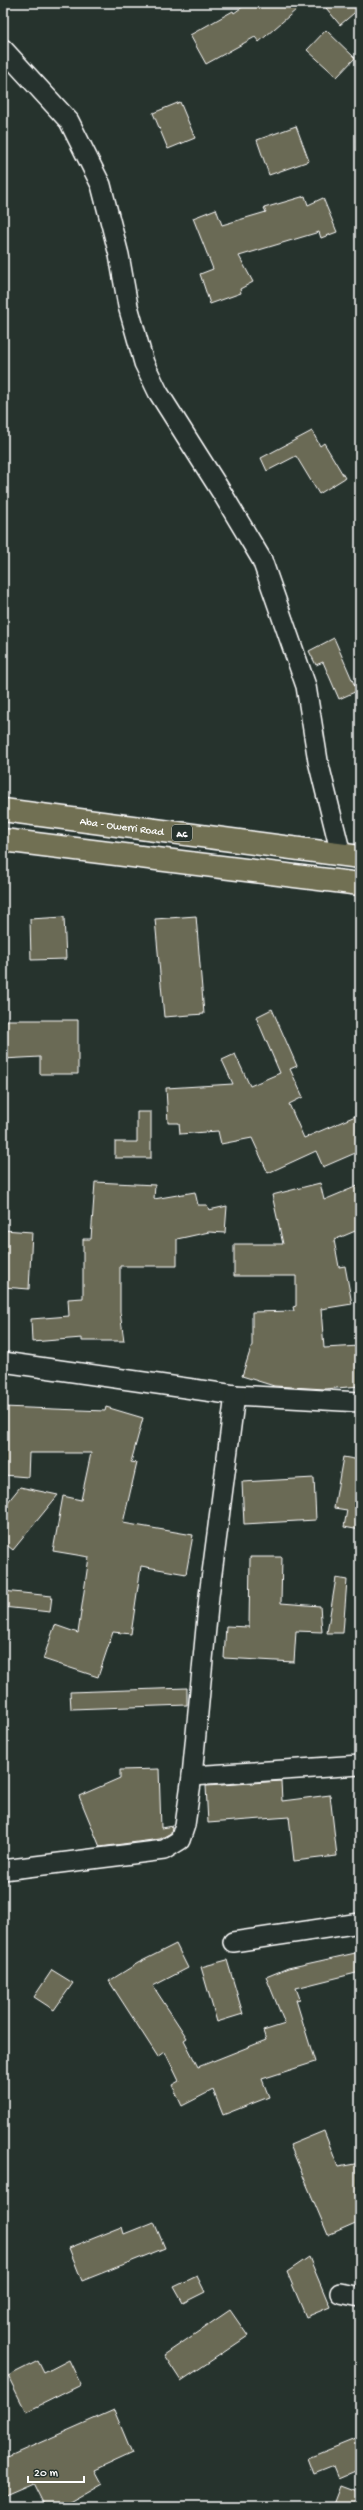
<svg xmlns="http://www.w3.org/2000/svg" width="363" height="2510" font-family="'Gochi Hand',sans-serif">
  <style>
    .building { fill: #6b6a55; stroke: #fff }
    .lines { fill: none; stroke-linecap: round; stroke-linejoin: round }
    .street-casing { stroke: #fff; stroke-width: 22 }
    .highway-casing { stroke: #fff; stroke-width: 25 }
    .street { stroke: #26332d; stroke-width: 19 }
    .highway { stroke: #716f52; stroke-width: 22 }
    .labels { text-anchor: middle; stroke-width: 3.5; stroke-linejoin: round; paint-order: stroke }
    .shield { fill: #26332d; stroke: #bec2c0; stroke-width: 1 }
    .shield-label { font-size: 10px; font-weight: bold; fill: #fff }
    .street-label { font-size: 11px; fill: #fff; stroke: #26332d }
  </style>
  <rect width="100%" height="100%" fill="#26332d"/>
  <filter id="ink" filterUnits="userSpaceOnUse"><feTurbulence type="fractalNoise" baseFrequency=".025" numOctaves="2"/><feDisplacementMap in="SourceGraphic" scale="8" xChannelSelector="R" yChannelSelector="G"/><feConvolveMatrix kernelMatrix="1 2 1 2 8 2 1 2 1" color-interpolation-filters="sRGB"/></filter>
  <g filter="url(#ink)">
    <!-- building -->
    <g class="building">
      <path d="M 248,3 L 304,3 L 259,42 L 255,37 L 206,64 L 190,35 L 233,11 L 234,13 Z"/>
      <path d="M 322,3 L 360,3 L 360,8 L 340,25 Z"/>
      <path d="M 326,30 L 355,58 L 337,77 L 307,50 Z"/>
      <path d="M 180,102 L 195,138 L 168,149 L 153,113 Z"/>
      <path d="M 296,126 L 309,161 L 269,175 L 257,140 Z"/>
      <path d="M 305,196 L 308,205 L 323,198 L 337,232 L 321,238 L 319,232 L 239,256 L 253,282 L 240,289 L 241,293 L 210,304 L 200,274 L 213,269 L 193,218 L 216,209 L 222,225 L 266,212 L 264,208 Z"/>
      <path d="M 312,431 L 320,446 L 324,443 L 345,478 L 319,494 L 296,456 L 267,471 L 261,458 Z"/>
      <path d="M 334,638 L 357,691 L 339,699 L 323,662 L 316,665 L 309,651 Z"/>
      <path d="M 196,916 L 204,1014 L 164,1017 L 155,919 Z"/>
      <path d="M 64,917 L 66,959 L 31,960 L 30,919 Z"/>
      <path d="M 272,1009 L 297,1066 L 290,1069 L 303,1097 L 289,1104 L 304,1138 L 360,1114 L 360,1151 L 323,1167 L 316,1151 L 268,1173 L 252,1138 L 221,1144 L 218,1131 L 180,1134 L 179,1123 L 168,1123 L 166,1088 L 233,1084 L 222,1060 L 235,1054 L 250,1086 L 280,1073 L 256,1017 Z"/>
      <path d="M 3,1020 L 78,1020 L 78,1074 L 40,1074 L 40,1057 L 3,1059 Z"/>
      <path d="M 137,1112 L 151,1112 L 151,1158 L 115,1158 L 115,1142 L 137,1142 Z"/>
      <path d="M 95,1182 L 155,1185 L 154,1199 L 195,1192 L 198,1205 L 207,1205 L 209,1210 L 227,1206 L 225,1233 L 209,1232 L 177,1239 L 177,1266 L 120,1266 L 120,1312 L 124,1341 L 82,1341 L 82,1338 L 32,1342 L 31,1319 L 69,1316 L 68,1299 L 83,1298 L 83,1239 L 91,1239 Z"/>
      <path d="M 320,1183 L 324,1200 L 360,1185 L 360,1229 L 334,1240 L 339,1267 L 345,1266 L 352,1304 L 321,1309 L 324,1348 L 360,1346 L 360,1386 L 325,1389 L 274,1386 L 242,1376 L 252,1345 L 252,1312 L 294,1311 L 293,1307 L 296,1306 L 296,1276 L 234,1276 L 234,1244 L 283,1244 L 272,1195 Z"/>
      <path d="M 3,1230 L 32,1232 L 29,1289 L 3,1287 Z"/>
      <path d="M 3,1407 L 105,1411 L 106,1407 L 143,1418 L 131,1462 L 137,1463 L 123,1523 L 193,1535 L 186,1574 L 141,1566 L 131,1634 L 113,1632 L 98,1677 L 43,1659 L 55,1625 L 78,1633 L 89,1557 L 53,1551 L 63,1496 L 81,1500 L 91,1453 L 29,1453 L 28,1477 L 3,1475 Z"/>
      <path d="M 343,1457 L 360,1460 L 360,1530 L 344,1527 L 347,1510 L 334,1508 Z"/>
      <path d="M 314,1478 L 316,1520 L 244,1524 L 242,1482 Z"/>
      <path d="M 20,1487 L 58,1495 L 13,1550 L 3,1542 L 3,1508 Z"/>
      <path d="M 250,1557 L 282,1557 L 281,1603 L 320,1606 L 322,1632 L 296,1631 L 294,1662 L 224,1658 L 226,1626 L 249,1627 Z"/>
      <path d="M 336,1578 L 347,1580 L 343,1633 L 327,1633 Z"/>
      <path d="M 3,1591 L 52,1596 L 50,1612 L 3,1607 Z"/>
      <path d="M 187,1688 L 187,1705 L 71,1709 L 70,1692 Z"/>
      <path d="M 159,1769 L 161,1828 L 172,1826 L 171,1833 L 160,1839 L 100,1847 L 79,1796 L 120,1778 L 120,1770 Z"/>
      <path d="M 281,1781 L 282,1801 L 330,1795 L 337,1856 L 294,1861 L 289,1817 L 208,1823 L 206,1786 Z"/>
      <path d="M 176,1944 L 188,1968 L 153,1986 L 187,2038 L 184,2040 L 198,2067 L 266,2040 L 263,2031 L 285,2024 L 266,1977 L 288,1968 L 360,1952 L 360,1972 L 296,1988 L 300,1999 L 296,2000 L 315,2062 L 262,2079 L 269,2097 L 223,2115 L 213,2090 L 182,2106 L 172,2085 L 179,2081 L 165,2052 L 158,2057 L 109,1981 L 138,1963 Z"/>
      <path d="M 227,1960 L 243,2014 L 217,2022 L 201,1967 Z"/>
      <path d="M 52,1970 L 73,1983 L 54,2010 L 34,1997 Z"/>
      <path d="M 324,2131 L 338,2167 L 360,2163 L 360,2221 L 328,2235 L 290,2145 Z"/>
      <path d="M 154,2222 L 165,2248 L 82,2281 L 69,2248 L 122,2227 L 124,2234 Z"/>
      <path d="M 309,2257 L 330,2307 L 306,2317 L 287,2272 Z"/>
      <path d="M 197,2276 L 205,2292 L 183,2303 L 174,2287 Z"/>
      <path d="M 230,2310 L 248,2336 L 181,2381 L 164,2355 Z"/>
      <path d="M 69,2360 L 81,2385 L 26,2412 L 8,2376 L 38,2361 L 44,2373 Z"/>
      <path d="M 114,2410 L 132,2453 L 95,2470 L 102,2483 L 60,2507 L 45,2507 L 33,2483 L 3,2496 L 3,2459 Z"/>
      <path d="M 360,2437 L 360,2469 L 339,2478 L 334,2466 L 314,2474 L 308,2458 Z"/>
      <path d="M 341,2486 L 360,2493 L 360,2507 L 333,2507 Z"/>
    </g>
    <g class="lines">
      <defs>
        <g id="street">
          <path d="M 3,49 L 69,121 L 101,185 L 119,255 L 128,306 L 144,363 L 158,392 L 222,493 L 262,560 L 306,686 L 318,761 L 341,854"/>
          <path d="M 3,1362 L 235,1395 L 360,1402"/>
          <path d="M 192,1776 L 360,1765"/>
          <path d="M 3,1870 L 164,1850 L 180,1840 L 185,1825 L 192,1776 L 209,1596 L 235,1395"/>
          <path d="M 233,1942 L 360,1923"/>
          <path d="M 340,2293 L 360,2297"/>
        </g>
        <g id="highway">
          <path id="s1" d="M 3,810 L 360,857"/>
          <path d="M 3,840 L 360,884"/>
        </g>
      </defs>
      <!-- street casing -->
      <use href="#street" class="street-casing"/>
      <!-- highway casing -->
      <use href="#highway" class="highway-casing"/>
      <!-- street -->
      <use href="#street" class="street"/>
      <!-- highway -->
      <use href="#highway" class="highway"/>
    </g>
  </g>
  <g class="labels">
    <!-- shield labels -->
    <rect class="shield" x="172" y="825" width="20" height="16" rx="3"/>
    <g class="shield-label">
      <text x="182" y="837">A6</text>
    </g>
    <!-- street labels -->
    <g class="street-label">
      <text dy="4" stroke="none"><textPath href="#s1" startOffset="120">Aba - Owerri Road</textPath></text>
    </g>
  </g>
  <!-- margin -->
  <rect width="363" height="2510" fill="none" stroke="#26332d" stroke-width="16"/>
  <rect x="8" y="8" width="347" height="2494" fill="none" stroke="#fff" stroke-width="1.5" filter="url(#ink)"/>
  <!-- scale -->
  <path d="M28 2476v6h56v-6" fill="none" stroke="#ffffff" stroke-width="2"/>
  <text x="34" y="2476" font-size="12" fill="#ffffff" stroke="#26332d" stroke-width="3" paint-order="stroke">20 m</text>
</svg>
